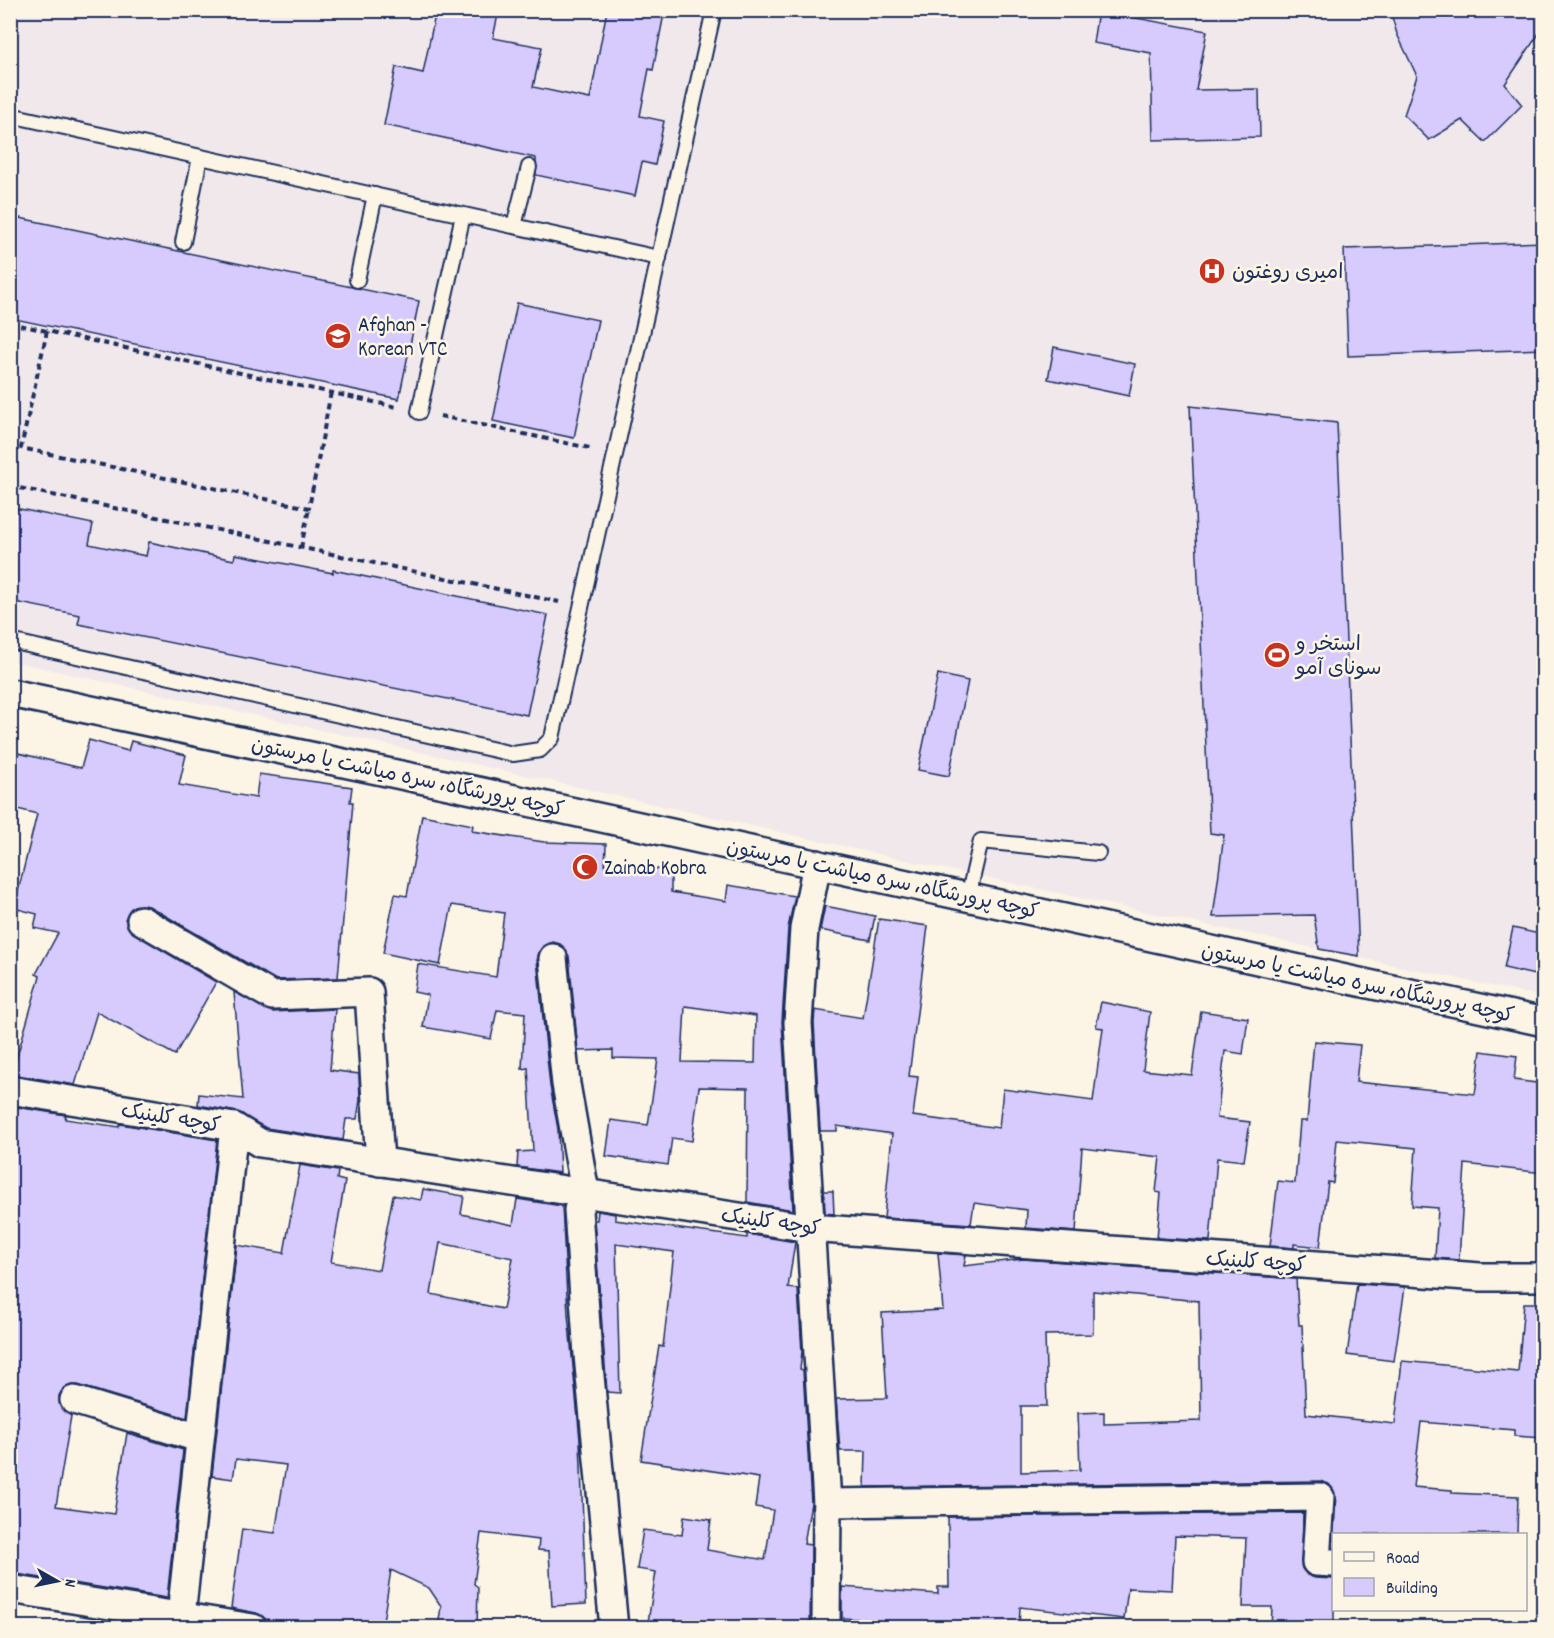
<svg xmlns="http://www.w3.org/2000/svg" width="1554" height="1638" font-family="Dekko,'Playpen Sans Arabic',sans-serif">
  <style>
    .built { fill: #f1e8ec }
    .building { fill: #d7cafc; stroke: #1b2f5e; stroke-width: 1.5; fill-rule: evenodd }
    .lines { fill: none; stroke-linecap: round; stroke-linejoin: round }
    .lane-casing { stroke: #1b2f5e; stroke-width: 18 }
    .street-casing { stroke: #1b2f5e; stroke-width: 32 }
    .path { stroke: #1b2f5e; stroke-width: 4; stroke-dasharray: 6 4.5; stroke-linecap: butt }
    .lane { stroke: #fcf5e5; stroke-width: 14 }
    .street { stroke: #fcf5e5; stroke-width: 27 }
    .labels { text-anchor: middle; stroke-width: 5; stroke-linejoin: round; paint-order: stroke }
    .poi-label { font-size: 21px; fill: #1b2f5e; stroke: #fcf5e5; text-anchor: start }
    .street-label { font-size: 21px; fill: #1b2f5e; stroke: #fcf5e5 }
  </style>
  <rect width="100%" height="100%" fill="#fcf5e5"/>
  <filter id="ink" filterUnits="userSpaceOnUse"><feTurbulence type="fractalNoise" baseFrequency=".0167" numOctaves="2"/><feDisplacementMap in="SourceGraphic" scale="12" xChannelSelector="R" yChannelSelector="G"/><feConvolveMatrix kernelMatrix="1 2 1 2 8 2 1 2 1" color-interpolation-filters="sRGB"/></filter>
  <g filter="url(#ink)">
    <!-- built -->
    <path class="built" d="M 11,11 L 1543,11 L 1543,997 L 963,873 L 11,661 Z"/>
    <!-- building -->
    <g class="building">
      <path d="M 436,10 L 499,10 L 493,38 L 542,47 L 533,87 L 590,99 L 607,10 L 650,10 L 664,14 L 653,70 L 649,69 L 640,116 L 664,121 L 655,165 L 642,162 L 635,196 L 536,175 L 536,158 L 384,125 L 396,67 L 423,73 Z"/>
      <path d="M 1390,10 L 1544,10 L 1540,32 L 1505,84 L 1522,105 L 1485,142 L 1462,120 L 1429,140 L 1404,115 L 1417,76 L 1397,34 Z"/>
      <path d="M 1098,11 L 1207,31 L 1196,90 L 1259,89 L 1260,137 L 1153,140 L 1151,53 L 1093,43 Z"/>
      <path d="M 10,216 L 419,301 L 399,399 L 10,318 Z"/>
      <path d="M 1544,242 L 1544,349 L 1348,356 L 1344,249 Z"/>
      <path d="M 517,303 L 598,320 L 574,438 L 493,421 Z"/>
      <path d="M 1054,347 L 1135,364 L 1129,396 L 1048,379 Z"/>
      <path d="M 1190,406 L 1337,423 L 1359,956 L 1319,949 L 1314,915 L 1213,917 L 1224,835 L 1210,833 Z"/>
      <path d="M 10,507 L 93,524 L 89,544 L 146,556 L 149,542 L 234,560 L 235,554 L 333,573 L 333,570 L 548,615 L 527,715 L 78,624 L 80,615 L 10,601 Z"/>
      <path d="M 938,674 L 968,681 L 949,776 L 918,770 Z"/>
      <path d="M 89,740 L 128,751 L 131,741 L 186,755 L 179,785 L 256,798 L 259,774 L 352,787 L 350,802 L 353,802 L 338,978 L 276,980 L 149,906 L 134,906 L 125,919 L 133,933 L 216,982 L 175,1055 L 97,1012 L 75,1085 L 12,1074 L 40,976 L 36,974 L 58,933 L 34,928 L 37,914 L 14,908 L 37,814 L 10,807 L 10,751 L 81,768 Z"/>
      <path d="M 422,815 L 473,825 L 472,831 L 544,842 L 606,844 L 605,870 L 671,869 L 671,892 L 726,901 L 728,885 L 795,896 L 788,928 L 782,1022 L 793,1210 L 747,1202 L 748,1088 L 699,1087 L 692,1141 L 672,1138 L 668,1165 L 606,1156 L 611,1120 L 648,1125 L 658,1059 L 613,1058 L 613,1050 L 578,1051 L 569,956 L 560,944 L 552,942 L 543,946 L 537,960 L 550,1086 L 558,1129 L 560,1173 L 517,1167 L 518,1152 L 533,1151 L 528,1068 L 522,1069 L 525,1013 L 497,1010 L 491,1039 L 423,1027 L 428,995 L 414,992 L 418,964 L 496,977 L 504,913 L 452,905 L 440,965 L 383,953 L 395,894 L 407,896 ZM 685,1006 L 756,1016 L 755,1063 L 682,1062 Z"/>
      <path d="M 825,906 L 875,916 L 870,940 L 820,930 Z"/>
      <path d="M 879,919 L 928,926 L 909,1076 L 918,1077 L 913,1116 L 999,1128 L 1003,1089 L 1093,1101 L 1103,1028 L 1096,1027 L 1101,1002 L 1150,1012 L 1143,1070 L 1192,1075 L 1201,1011 L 1248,1018 L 1243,1054 L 1225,1051 L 1217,1118 L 1250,1122 L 1244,1161 L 1217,1158 L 1210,1241 L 1157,1238 L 1161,1193 L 1156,1192 L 1160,1157 L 1082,1148 L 1076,1232 L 1026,1228 L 1027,1210 L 974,1203 L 971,1224 L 884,1218 L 892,1134 L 837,1126 L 837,1131 L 820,1131 L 814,1023 L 815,1010 L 863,1018 Z"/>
      <path d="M 1513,928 L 1544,935 L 1544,977 L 1504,968 Z"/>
      <path d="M 234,992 L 272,1012 L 335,1009 L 330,1070 L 359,1074 L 360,1100 L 357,1119 L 346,1119 L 343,1140 L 266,1128 L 237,1112 L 198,1105 L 199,1094 L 243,1099 Z"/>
      <path d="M 1314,1041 L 1360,1045 L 1356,1082 L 1475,1094 L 1481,1051 L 1517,1056 L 1514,1080 L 1544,1084 L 1544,1173 L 1465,1164 L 1459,1260 L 1435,1258 L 1438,1208 L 1412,1206 L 1416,1148 L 1337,1140 L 1333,1183 L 1328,1182 L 1320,1247 L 1294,1244 L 1294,1248 L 1270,1246 L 1278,1181 L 1295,1183 L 1300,1121 L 1307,1121 Z"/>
      <path d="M 10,1106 L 66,1115 L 65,1119 L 119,1127 L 120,1124 L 217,1140 L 187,1418 L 78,1385 L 64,1388 L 59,1396 L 62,1410 L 71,1416 L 56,1506 L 114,1514 L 127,1433 L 183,1450 L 167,1598 L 10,1573 Z"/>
      <path d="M 300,1165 L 338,1171 L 337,1179 L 345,1181 L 331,1262 L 379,1270 L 393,1195 L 421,1200 L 423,1189 L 464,1196 L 461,1214 L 513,1225 L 517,1199 L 562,1206 L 568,1314 L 580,1440 L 586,1604 L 552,1606 L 549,1551 L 538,1550 L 539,1540 L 481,1533 L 474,1584 L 478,1587 L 477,1628 L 438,1628 L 441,1606 L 429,1588 L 391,1570 L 382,1628 L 329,1628 L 265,1619 L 256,1613 L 231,1608 L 242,1529 L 275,1533 L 286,1465 L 236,1459 L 233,1479 L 212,1476 L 237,1245 L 284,1253 ZM 440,1243 L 513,1258 L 503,1309 L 431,1294 Z"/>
      <path d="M 824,1191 L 833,1191 L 834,1214 L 825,1213 Z"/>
      <path d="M 598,1211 L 615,1214 L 615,1220 L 747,1238 L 747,1234 L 795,1242 L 788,1288 L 798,1289 L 802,1352 L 800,1369 L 803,1370 L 811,1503 L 804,1544 L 811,1545 L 810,1628 L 647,1628 L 656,1572 L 637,1569 L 643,1530 L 682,1535 L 684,1516 L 711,1520 L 707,1550 L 765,1560 L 773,1510 L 755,1507 L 759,1478 L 641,1460 L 659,1346 L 663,1347 L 674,1252 L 616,1244 L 620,1393 L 607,1392 L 594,1220 L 597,1220 Z"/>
      <path d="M 938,1253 L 966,1255 L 964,1266 L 1023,1259 L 1296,1279 L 1299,1325 L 1302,1325 L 1306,1414 L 1395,1424 L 1402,1361 L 1518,1372 L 1524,1303 L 1544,1303 L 1544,1438 L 1514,1436 L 1514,1430 L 1421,1422 L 1413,1487 L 1452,1490 L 1452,1493 L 1518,1496 L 1517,1534 L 1334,1534 L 1333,1547 L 1336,1497 L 1329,1484 L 1320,1481 L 865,1487 L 866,1451 L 840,1451 L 836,1399 L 887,1398 L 882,1313 L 943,1310 ZM 1093,1291 L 1199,1301 L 1201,1421 L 1104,1424 L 1104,1412 L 1078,1413 L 1080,1470 L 1021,1472 L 1021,1406 L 1047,1406 L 1045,1335 L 1093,1334 Z"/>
      <path d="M 1357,1284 L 1405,1287 L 1394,1361 L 1347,1355 Z"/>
      <path d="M 1303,1513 L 1302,1568 L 1307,1575 L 1315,1578 L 1334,1579 L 1334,1628 L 1271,1628 L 1272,1607 L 1243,1607 L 1246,1538 L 1175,1536 L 1172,1590 L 1128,1588 L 1124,1619 L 1020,1607 L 1019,1628 L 873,1628 L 873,1620 L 842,1618 L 842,1587 L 938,1594 L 938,1587 L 949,1587 L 948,1517 Z"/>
    </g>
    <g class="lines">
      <defs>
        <g id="lane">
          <path d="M 10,115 L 659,258"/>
          <path d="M 514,226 L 529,167"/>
          <path d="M 183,242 L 200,157"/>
          <path d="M 357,280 L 375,195"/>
          <path d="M 419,412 L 463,215"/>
          <path d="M 10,641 L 513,754 L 540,750 L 552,738 L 714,10"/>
          <path d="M 968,897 L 981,841 L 1098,853"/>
        </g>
        <g id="street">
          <path d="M 10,693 L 482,792 L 1544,1022"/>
          <path d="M 817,864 L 804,929 L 798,1023 L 827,1503 L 826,1628"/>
          <path d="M 141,920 L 272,996 L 369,992 L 380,1162"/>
          <path d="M 553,958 L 566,1084 L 585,1192 L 578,1210 L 588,1355 L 614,1628"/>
          <path d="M 10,1090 L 234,1127 L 260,1143 L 810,1228 L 1480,1277 L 1544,1277"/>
          <path d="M 74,1400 L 199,1438"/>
          <path d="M 827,1503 L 1320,1497 L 1316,1562 L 1334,1563"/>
          <path d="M 10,1589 L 253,1628"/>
          <path d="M 181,1616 L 234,1127"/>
        </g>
      </defs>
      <!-- lane casing -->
      <use href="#lane" class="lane-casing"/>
      <!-- street casing -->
      <use href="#street" class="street-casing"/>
      <!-- path -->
      <g class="path">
        <path d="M 10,323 L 397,407"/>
        <path d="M 47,331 L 21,448 L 309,508 L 331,392"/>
        <path d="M 440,416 L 594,449"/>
        <path d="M 10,486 L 559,602"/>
        <path d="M 301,548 L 309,508"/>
      </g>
      <!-- lane -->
      <use href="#lane" class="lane"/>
      <!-- street -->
      <use href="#street" class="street"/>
    </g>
  </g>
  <!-- icons -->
  <defs>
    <symbol id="hospital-disc" viewBox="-11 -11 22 22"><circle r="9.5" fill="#c8321e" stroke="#fcf5e5"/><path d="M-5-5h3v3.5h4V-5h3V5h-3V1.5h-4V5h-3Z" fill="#fff"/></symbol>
    <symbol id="university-disc" viewBox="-11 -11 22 22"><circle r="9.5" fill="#c8321e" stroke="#fcf5e5"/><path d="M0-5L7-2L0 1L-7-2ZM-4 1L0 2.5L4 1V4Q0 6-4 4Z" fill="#fff"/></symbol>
    <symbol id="stadium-disc" viewBox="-11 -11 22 22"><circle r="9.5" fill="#c8321e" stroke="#fcf5e5"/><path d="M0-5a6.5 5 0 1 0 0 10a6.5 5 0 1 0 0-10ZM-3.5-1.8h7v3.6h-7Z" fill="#fff"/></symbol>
    <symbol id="mosque-disc" viewBox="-11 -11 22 22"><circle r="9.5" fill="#c8321e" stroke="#fcf5e5"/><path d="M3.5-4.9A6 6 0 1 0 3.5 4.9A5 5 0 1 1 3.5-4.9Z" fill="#fff"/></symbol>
  </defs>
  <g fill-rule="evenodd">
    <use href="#hospital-disc" x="1197" y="256" width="30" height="30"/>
    <use href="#university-disc" x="323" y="321" width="30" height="30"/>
    <use href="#stadium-disc" x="1262" y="640" width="30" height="30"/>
    <use href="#mosque-disc" x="570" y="852" width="30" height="30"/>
  </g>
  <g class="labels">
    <!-- poi labels -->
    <g class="poi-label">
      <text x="1232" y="278">امیری روغتون</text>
      <text x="358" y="331">Afghan -<tspan x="358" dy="24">Korean VTC</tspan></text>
      <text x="1296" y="650">استخر و<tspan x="1296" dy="24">سونای آمو</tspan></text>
      <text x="604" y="874">Zainab Kobra</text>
    </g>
    <!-- street labels -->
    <g class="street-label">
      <text transform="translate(408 776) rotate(12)" y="7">کوچه پرورشگاه، سره میاشت یا مرستون</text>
      <text transform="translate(883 878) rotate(12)" y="7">کوچه پرورشگاه، سره میاشت یا مرستون</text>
      <text transform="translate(1358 982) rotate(12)" y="7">کوچه پرورشگاه، سره میاشت یا مرستون</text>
      <text transform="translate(171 1117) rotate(9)" y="7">کوچه کلینیک</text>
      <text transform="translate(771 1221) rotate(8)" y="7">کوچه کلینیک</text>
      <text transform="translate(1256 1261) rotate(4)" y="7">کوچه کلینیک</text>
    </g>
  </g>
  <!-- margin -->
  <rect width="1554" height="1638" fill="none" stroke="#fcf5e5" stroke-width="36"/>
  <rect x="18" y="18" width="1518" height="1602" fill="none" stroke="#1b2f5e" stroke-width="2" filter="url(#ink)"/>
  <!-- legend -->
  <rect x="1332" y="1533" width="195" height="78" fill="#fcf5e5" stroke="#a2a6af" stroke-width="1.5"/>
  <rect x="1344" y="1552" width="30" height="9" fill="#fcf5e5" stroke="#a2a6af" stroke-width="1.5"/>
  <text x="1386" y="1563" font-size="18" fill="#1b2f5e">Road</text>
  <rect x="1344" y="1578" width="30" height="18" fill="#d7cafc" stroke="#a2a6af" stroke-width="1.5"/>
  <text x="1386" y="1593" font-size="18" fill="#1b2f5e">Building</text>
  <!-- north arrow -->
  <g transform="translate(57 1581) rotate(99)" stroke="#fcf5e5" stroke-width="4.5" paint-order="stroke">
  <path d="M0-4.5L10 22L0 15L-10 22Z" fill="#1b2f5e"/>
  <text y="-9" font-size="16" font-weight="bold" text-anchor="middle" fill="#1b2f5e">N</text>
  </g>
</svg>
